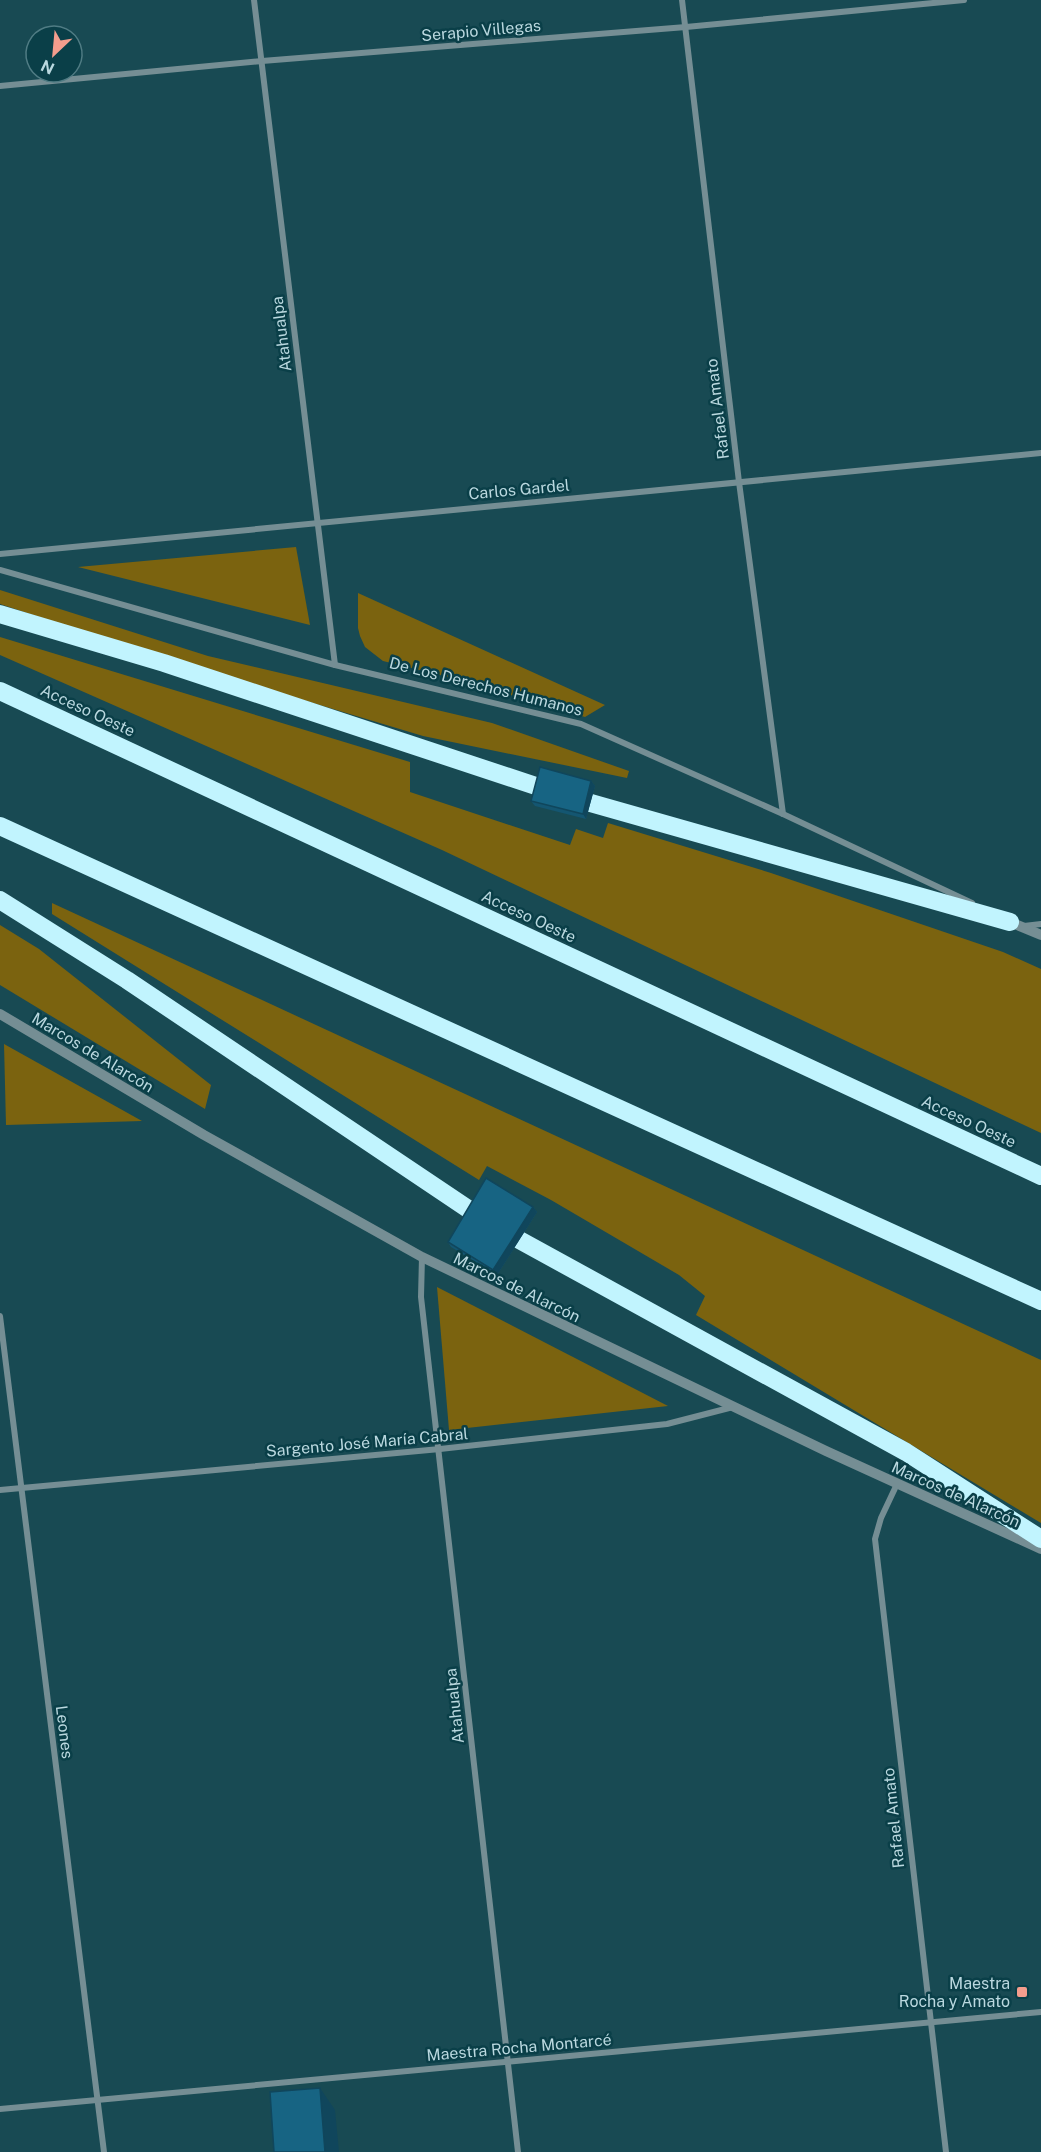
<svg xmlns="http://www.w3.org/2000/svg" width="1041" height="2152" font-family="'Public Sans',sans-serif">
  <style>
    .green { fill: #7b630f }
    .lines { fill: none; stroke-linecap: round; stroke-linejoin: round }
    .minor { stroke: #758e94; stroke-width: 6 }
    .tertiary { stroke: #758e94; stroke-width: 10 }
    .motorway { stroke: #c1f4fe; stroke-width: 18 }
    .wall { fill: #145671 }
    .shaded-wall { fill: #10465c }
    .building { fill: #176483; stroke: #10465c; stroke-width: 1.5 }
    .poi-dot { fill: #f49d8d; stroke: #0a3f48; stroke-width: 2 }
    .labels { text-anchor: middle; stroke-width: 5; stroke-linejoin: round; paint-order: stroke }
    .street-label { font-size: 16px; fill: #bad8df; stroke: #0a3f48 }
    .poi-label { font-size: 16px; fill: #bad8df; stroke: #0a3f48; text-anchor: end }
  </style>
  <rect width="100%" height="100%" fill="#184a53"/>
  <!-- green -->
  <g class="green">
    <path d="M 296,547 L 310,625 L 78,567 Z"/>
    <path d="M 0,590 L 208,656 L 492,723 L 629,771 L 627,778 L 423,736 L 166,659 L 0,604 Z"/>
    <path d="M 358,593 L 605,705 L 585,717 L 460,680 L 383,661 L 365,647 L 360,636 L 358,628 Z"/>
    <path d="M 0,637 L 410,762 L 410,792 L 570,845 L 576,829 L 603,838 L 608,823 L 771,873 L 1003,952 L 1041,969 L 1041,1133 L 442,850 L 0,655 Z"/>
    <path d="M 52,903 L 1041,1360 L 1041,1523 L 696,1315 L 705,1296 L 679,1275 L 551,1200 L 487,1166 L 479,1180 L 52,914 Z"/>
    <path d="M 0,925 L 39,949 L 211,1085 L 205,1109 L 0,985 Z"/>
    <path d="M 4,1044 L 142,1121 L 6,1125 Z"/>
    <path d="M 437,1287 L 668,1406 L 449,1430 Z"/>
  </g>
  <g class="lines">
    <!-- minor -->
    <g class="minor">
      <path d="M 254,0 L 335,665"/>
      <path d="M 682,0 L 739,482 L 783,814"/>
      <path d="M 0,86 L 262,61 L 686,27 L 964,0"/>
      <path d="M 0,554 L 1041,453"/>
      <path d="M 0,570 L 335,665 L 581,724 L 783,814 L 972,903"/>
      <path d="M 1024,926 L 1041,924"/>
      <path d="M 422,1257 L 421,1297 L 518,2152"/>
      <path d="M 0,1316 L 104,2152"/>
      <path d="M 897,1484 L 881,1518 L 875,1539 L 946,2152"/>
      <path d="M 0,1490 L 440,1449 L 667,1424 L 733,1407"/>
      <path d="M 0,2109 L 1041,2012"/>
    </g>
    <!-- tertiary -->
    <g class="tertiary">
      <path d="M 1010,922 L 1041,935"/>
      <path d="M 0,1014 L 204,1135 L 422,1257 L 826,1451 L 1041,1549"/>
    </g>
    <!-- motorway -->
    <g class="motorway">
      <path d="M 0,614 L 164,663 L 566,796 L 1010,922"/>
      <path d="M 0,691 L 1041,1176"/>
      <path d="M 0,826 L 1041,1301"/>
      <path d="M 0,900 L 127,980 L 492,1225 L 906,1452 L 1041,1539"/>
    </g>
  </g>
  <!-- wall -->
  <g class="wall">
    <path d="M 591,781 L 595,786 L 586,819 L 535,806 L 531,801 Z"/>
    <path d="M 533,1207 L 537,1212 L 497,1275 L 451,1247 L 448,1242 Z"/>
  </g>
  <!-- shaded-wall -->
  <g class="shaded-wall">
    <path d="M 591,781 L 595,786 L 586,819 L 583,814 Z"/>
    <path d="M 533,1207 L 537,1212 L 497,1275 L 493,1270 Z"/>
    <path d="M 320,2088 L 335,2110 L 339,2152 L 325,2152 Z"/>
  </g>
  <!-- building -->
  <g class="building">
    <path d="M 540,767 L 591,781 L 583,814 L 531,801 Z"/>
    <path d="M 486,1178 L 533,1207 L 493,1270 L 448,1242 Z"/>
    <path d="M 320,2088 L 325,2152 L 274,2152 L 270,2092 Z"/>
  </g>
  <!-- markers -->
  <rect class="poi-dot" x="1016" y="1986" width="12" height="12" rx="3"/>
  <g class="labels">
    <!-- street labels -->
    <g class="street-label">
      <text transform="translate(481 30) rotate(-5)" y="6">Serapio Villegas</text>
      <text transform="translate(281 334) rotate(-97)" y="6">Atahualpa</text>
      <text transform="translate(717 409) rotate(-97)" y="6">Rafael Amato</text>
      <text transform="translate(519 489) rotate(-5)" y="6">Carlos Gardel</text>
      <text transform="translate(486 686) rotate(14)" y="6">De Los Derechos Humanos</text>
      <text transform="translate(88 710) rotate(25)" y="6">Acceso Oeste</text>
      <text transform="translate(529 916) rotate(25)" y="6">Acceso Oeste</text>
      <text transform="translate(93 1052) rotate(31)" y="6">Marcos de Alarcón</text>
      <text transform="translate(969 1121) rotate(25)" y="6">Acceso Oeste</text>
      <text transform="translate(517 1287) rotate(26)" y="6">Marcos de Alarcón</text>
      <text transform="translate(367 1442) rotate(-5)" y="6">Sargento José María Cabral</text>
      <text transform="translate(956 1494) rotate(24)" y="6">Marcos de Alarcón</text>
      <text transform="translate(454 1706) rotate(-96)" y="6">Atahualpa</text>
      <text transform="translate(65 1732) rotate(83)" y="6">Leones</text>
      <text transform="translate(893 1818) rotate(-96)" y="6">Rafael Amato</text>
      <text transform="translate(519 2047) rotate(-5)" y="6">Maestra Rocha Montarcé</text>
    </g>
    <!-- poi labels -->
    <g class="poi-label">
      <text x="1010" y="1989">Maestra<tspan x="1010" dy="18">Rocha y Amato</tspan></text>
    </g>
  </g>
  <!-- north arrow -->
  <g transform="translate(54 54) rotate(206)"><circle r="28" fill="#0a3f48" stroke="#507c84" stroke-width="1.5"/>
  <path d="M0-4.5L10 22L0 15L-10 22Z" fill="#f49d8d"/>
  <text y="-9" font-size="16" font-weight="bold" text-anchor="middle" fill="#bad8df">N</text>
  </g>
</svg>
